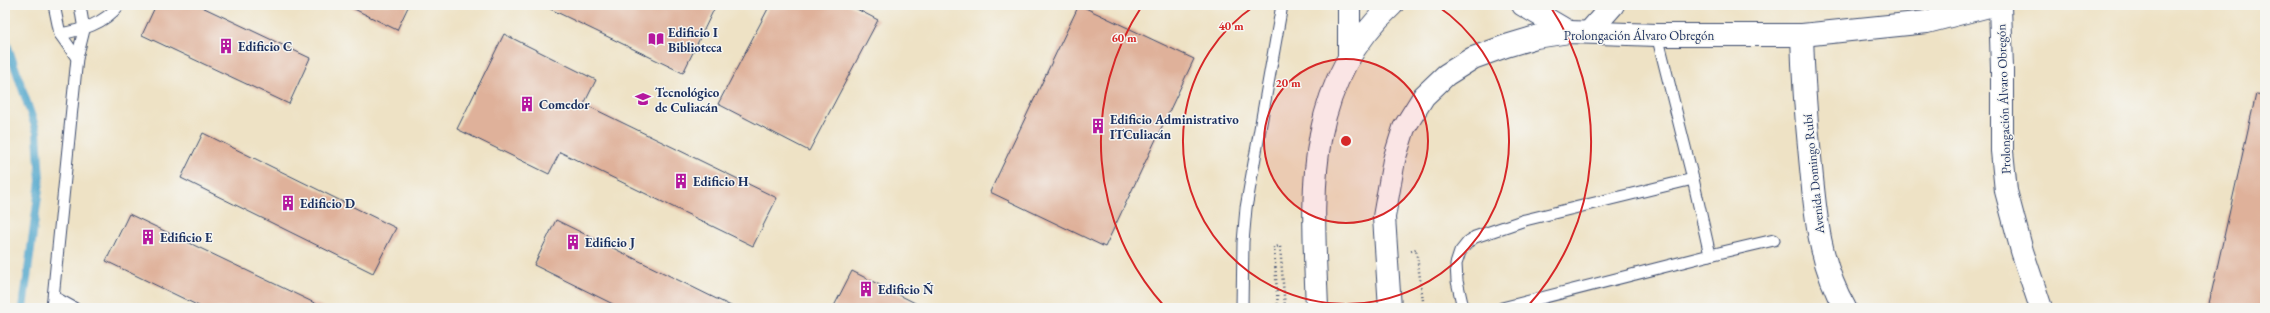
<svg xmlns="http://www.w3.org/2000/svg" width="2270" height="313" font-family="'EB Garamond',serif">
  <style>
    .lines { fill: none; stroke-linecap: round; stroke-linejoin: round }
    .stream { stroke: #4ea4ca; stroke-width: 8 }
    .building { fill: #dfb19a }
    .service-casing { stroke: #3b4a6d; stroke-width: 13 }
    .minor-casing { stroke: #3b4a6d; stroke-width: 24 }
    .secondary-casing { stroke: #3b4a6d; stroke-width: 24 }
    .primary-casing { stroke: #3b4a6d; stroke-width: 24 }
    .path { stroke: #3b4a6d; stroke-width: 2.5; stroke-dasharray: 1 3; stroke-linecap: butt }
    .service { stroke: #fff; stroke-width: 11 }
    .minor { stroke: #fff; stroke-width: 22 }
    .secondary { stroke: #fff; stroke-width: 22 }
    .primary { stroke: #fff; stroke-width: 22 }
    .ring { fill: none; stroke: #d62828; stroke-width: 2 }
    .labels { text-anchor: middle; stroke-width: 3; stroke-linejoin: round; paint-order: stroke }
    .poi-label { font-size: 13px; font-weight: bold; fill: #1b2f5e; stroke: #f6f6f2; text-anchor: start }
    .street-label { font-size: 13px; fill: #1b2f5e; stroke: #f6f6f2 }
    .centre { fill: #d62828; stroke: #f6f6f2; stroke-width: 2 }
    .ring-label { font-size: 12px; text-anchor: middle; font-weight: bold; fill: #d62828; stroke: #f6f6f2; stroke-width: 3; stroke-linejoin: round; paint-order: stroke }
  </style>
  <rect width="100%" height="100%" fill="#f6f6f2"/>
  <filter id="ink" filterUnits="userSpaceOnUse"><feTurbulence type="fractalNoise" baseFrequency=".025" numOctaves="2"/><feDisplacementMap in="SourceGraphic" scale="8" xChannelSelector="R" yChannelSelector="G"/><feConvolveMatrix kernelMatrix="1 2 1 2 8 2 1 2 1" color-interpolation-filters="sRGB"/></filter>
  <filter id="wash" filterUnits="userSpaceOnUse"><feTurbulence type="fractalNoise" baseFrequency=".012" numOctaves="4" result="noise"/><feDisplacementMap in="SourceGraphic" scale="16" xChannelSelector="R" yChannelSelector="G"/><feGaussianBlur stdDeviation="0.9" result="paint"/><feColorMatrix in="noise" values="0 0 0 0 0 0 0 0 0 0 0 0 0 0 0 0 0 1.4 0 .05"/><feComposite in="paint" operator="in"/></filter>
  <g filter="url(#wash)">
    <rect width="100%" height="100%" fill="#eee2c5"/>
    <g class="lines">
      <!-- stream -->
      <path class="stream" d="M 5,38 L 37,132 L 40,181 L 23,308"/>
    </g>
    <g id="blocks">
      <!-- building -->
      <g class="building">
        <path d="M 156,5 L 198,5 L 310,58 L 289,104 L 142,35 Z"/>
        <path d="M 346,5 L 409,5 L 397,30 Z"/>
        <path d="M 542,5 L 716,5 L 683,73 Z"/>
        <path d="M 770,5 L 849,5 L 878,20 L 809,151 L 718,104 Z"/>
        <path d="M 1079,5 L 1194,59 L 1105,247 L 990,192 Z"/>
        <path d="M 504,34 L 596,80 L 584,104 L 777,198 L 753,246 L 560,152 L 549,174 L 457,129 Z"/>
        <path d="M 2256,94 L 2265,95 L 2265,308 L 2208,308 Z"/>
        <path d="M 203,133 L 396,228 L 373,273 L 181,178 Z"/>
        <path d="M 129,214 L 325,308 L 203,308 L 106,261 Z"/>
        <path d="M 556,220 L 735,308 L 621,308 L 534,265 Z"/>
        <path d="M 852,271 L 925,308 L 833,308 Z"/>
      </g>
    </g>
  </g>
  <g filter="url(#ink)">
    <use href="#blocks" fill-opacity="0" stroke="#3b4a6d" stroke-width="1"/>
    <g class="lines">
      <defs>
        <g id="service">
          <path d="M 54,5 L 60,34 L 77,58"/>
          <path d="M 60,34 C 82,30 104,24 119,5"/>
          <path d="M 1710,255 L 1774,240"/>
          <path d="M 54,297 L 74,308"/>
          <path d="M 52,308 L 77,58 L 84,30 L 80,5"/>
          <path d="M 1242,308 L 1243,242 L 1246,208 L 1282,5"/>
          <path d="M 1463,308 L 1457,281 L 1456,264 L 1460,252 L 1468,242 L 1475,237 L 1525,220 L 1693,179"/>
          <path d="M 1502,308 L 1710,255 L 1693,179 L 1657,35"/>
        </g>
        <g id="minor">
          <path d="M 2000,5 L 2002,69 L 2002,151 L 2006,191 L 2022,251 L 2041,308"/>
          <path d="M 1802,35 C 1803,76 1806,117 1810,157 C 1815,209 1818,262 1845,308"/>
        </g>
        <path id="secondary" d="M 1523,5 L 1569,32"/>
        <g id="primary">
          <path d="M 1590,31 L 1613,5"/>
          <path d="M 1349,58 L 1349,5"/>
          <path d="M 1317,308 C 1313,197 1301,88 1392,5"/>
          <path d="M 1390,308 L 1384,217 L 1394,160 L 1404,128 L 1424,96 L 1446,75 L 1473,58 L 1506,46 L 1536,37 L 1569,32 L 1657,35 L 1802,35 L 1927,22 L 1993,5"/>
        </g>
      </defs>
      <!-- service casing -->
      <use href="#service" class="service-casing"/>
      <!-- minor casing -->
      <use href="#minor" class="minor-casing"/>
      <!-- secondary casing -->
      <use href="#secondary" class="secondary-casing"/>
      <!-- primary casing -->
      <use href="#primary" class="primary-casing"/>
      <!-- path -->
      <g class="path">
        <path d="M 1411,251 L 1416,249 L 1424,308"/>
        <path d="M 1278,308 L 1274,247 L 1280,246 L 1285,308"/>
      </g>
      <!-- service -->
      <use href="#service" class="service"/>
      <!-- minor -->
      <use href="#minor" class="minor"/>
      <!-- secondary -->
      <use href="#secondary" class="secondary"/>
      <!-- primary -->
      <use href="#primary" class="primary"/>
    </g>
  </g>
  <!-- distance rings -->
  <circle cx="1346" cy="141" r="82" fill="#d62828" fill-opacity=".12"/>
  <g class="ring">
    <circle cx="1346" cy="141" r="82"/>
    <path d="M1436 5A163 163 0 1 1 1256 5"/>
    <path d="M1165 307A245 245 0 0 1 1142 6M1550 6A245 245 0 0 1 1527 307"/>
  </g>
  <!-- icons -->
  <defs>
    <symbol id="library-bare" viewBox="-9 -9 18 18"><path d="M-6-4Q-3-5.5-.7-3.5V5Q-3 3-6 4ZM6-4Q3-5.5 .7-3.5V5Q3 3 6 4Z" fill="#b5179e" stroke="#f6f6f2" stroke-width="2.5" paint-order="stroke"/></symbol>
    <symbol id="building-bare" viewBox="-9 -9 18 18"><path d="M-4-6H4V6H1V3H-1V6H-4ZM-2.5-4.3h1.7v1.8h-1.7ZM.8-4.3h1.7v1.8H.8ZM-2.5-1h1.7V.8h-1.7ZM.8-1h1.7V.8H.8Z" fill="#b5179e" stroke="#f6f6f2" stroke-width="2.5" paint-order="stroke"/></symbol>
    <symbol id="university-bare" viewBox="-9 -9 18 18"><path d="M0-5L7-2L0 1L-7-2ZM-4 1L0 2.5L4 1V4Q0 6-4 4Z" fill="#b5179e" stroke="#f6f6f2" stroke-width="2.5" paint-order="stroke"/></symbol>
  </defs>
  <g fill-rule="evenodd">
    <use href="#library-bare" x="645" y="28" width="22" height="22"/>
    <use href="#building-bare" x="215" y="35" width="22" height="22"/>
    <use href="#university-bare" x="632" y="88" width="22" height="22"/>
    <use href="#building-bare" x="516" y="93" width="22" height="22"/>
    <use href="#building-bare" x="1087" y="115" width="22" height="22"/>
    <use href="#building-bare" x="670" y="170" width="22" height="22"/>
    <use href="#building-bare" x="277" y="192" width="22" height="22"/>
    <use href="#building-bare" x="137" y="226" width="22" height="22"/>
    <use href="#building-bare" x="562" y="231" width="22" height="22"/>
    <use href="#building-bare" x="855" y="278" width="22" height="22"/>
  </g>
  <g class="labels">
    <!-- poi labels -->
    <g class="poi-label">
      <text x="668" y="37">Edificio I<tspan x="668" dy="15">Biblioteca</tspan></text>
      <text x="238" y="51">Edificio C</text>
      <text x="655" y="97">Tecnológico<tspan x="655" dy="15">de Culiacán</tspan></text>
      <text x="539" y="109">Comedor</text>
      <text x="1110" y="124">Edificio Administrativo<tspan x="1110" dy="15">ITCuliacán</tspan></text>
      <text x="693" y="186">Edificio H</text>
      <text x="300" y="208">Edificio D</text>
      <text x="160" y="242">Edificio E</text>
      <text x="585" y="247">Edificio J</text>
      <text x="878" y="294">Edificio Ñ</text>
    </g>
    <!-- street labels -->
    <g class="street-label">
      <text x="1639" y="40">Prolongación Álvaro Obregón</text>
      <text transform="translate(2003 99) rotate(-92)" y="5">Prolongación Álvaro Obregón</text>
      <text transform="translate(1813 174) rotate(-96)" y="5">Avenida Domingo Rubí</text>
    </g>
  </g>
  <circle cx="1346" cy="141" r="6" class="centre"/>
  <g class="ring-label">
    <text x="1231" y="30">40 m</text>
    <text x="1124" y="42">60 m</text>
    <text x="1288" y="87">20 m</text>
  </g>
  <!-- margin -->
  <rect width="2270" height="313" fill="none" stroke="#f6f6f2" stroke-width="20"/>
</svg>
